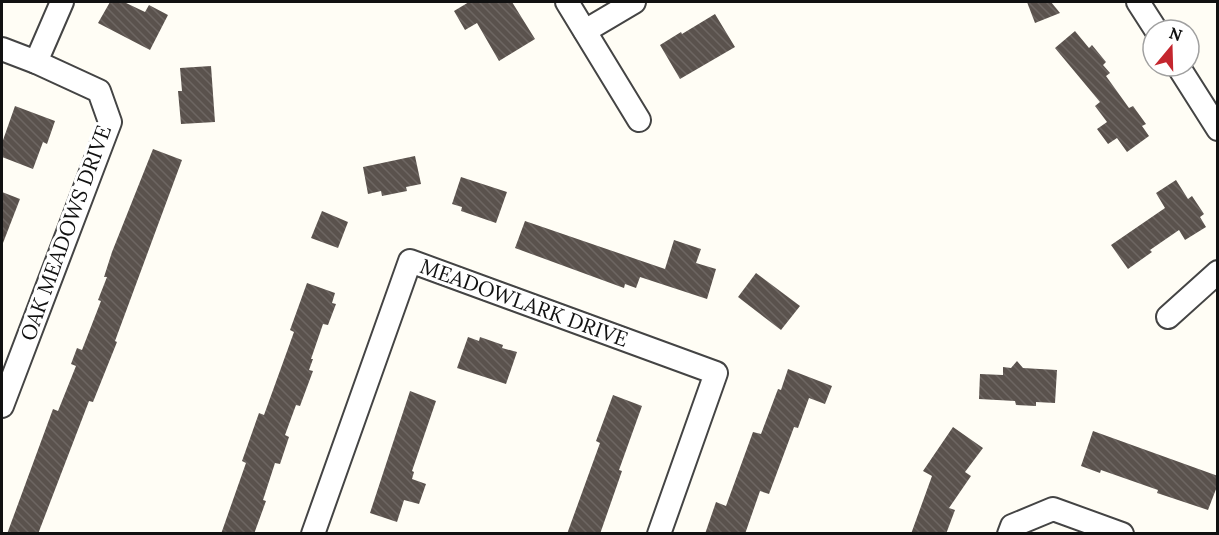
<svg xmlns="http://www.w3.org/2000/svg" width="1219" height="535" font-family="Lora,serif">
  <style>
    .building { fill: url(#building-back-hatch) }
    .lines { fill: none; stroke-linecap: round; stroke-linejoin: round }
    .minor-casing { stroke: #444; stroke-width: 26 }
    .minor { stroke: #fff; stroke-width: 22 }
    .labels { text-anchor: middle; stroke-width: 6; stroke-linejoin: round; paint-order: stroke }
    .street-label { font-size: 21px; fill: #111; stroke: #fff }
  </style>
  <defs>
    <pattern id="building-back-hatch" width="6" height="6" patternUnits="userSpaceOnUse" patternTransform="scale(1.5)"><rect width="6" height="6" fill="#5a524d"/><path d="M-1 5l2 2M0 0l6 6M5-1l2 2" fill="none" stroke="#6d6662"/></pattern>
  </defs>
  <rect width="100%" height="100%" fill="#fffdf5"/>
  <!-- building -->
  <g class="building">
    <path d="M 110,2 L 124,2 L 145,12 L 149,5 L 168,15 L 150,50 L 98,23 Z"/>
    <path d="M 469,2 L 512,2 L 535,39 L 499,61 L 477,23 L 465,30 L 454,11 Z"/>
    <path d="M 1027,2 L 1051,2 L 1060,13 L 1035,23 Z"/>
    <path d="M 715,14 L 735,47 L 680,79 L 660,45 L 681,32 L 682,34 Z"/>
    <path d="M 1075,31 L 1089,48 L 1092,45 L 1106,62 L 1103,65 L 1110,73 L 1106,76 L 1129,108 L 1133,106 L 1146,124 L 1142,126 L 1149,136 L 1127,152 L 1117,138 L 1108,144 L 1097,129 L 1107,122 L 1095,106 L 1100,102 L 1055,48 Z"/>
    <path d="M 211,66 L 215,122 L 181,124 L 178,91 L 182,91 L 180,68 Z"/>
    <path d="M 15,106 L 55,121 L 47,144 L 43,142 L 33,169 L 2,157 L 2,143 Z"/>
    <path d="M 153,149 L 182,160 L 115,341 L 117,342 L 93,402 L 89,401 L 38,534 L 7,534 L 53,409 L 58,411 L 76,366 L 71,364 L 77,348 L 82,350 L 101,301 L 98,300 L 107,277 L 104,277 L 112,252 Z"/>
    <path d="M 415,156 L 421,184 L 406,187 L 407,191 L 382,196 L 381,191 L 368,194 L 363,167 Z"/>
    <path d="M 461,177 L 507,192 L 496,223 L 461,211 L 462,207 L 452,204 Z"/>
    <path d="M 1176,180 L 1188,199 L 1192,196 L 1204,214 L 1200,217 L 1206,227 L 1185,240 L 1179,230 L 1150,250 L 1152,252 L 1128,269 L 1111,245 L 1165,208 L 1156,193 Z"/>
    <path d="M 2,192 L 20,199 L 3,243 L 2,243 Z"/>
    <path d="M 322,211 L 348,222 L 338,248 L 311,238 Z"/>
    <path d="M 525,221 L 665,269 L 674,240 L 701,249 L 696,263 L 716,269 L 707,299 L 640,277 L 636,288 L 625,284 L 624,288 L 515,248 Z"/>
    <path d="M 756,273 L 800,306 L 781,330 L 738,297 Z"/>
    <path d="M 307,283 L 335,293 L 332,303 L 336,304 L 328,325 L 323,324 L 311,359 L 313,359 L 309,370 L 313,371 L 300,406 L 296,405 L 285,435 L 289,437 L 280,464 L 275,463 L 263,500 L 266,501 L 254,534 L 221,534 L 246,463 L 242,461 L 259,413 L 264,415 L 294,332 L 290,330 Z"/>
    <path d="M 468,337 L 479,341 L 480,337 L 503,345 L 502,348 L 517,352 L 506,384 L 457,368 Z"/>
    <path d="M 1017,361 L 1023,368 L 1057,370 L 1055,403 L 1036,402 L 1036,406 L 1016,405 L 1015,401 L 979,399 L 980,374 L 1003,375 L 1003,367 L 1011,368 Z"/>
    <path d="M 788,369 L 832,386 L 825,404 L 809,398 L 798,428 L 794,427 L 769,494 L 760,491 L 745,534 L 705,534 L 716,502 L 726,506 L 753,432 L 761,434 L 778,389 L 781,390 Z"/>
    <path d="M 410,391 L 436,401 L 412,471 L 414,472 L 412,479 L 426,484 L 419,504 L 404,500 L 397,522 L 370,513 Z"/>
    <path d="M 613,395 L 642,406 L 619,470 L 622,471 L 600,534 L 567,534 L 600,443 L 596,441 Z"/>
    <path d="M 953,427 L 983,448 L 965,472 L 971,476 L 949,508 L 955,510 L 946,534 L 911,534 L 932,476 L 923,471 Z"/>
    <path d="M 1093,431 L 1218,476 L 1218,484 L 1208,510 L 1157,493 L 1158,490 L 1101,470 L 1100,473 L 1081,466 Z"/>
  </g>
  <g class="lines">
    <defs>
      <g id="minor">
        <path d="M 567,2 L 639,120"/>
        <path d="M 1138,2 L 1156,30"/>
        <path d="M 585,31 L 634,2"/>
        <path d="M 2,49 L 36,62 L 99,91 L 110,122 L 2,406"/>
        <path d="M 36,62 L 62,2"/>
        <path d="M 1178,66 L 1218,129"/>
        <path d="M 1168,317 L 1218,272"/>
        <path d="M 313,534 L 410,261 L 716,373 L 659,534"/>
        <path d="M 1009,534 L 1012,526 L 1053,509 L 1122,534"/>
      </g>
    </defs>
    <!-- minor casing -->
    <use href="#minor" class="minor-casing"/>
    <!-- minor -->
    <use href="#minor" class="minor"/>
  </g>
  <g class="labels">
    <!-- street labels -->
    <g class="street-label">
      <text transform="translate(66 233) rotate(-70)" y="7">OAK MEADOWS DRIVE</text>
      <text transform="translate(524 303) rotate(20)" y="7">MEADOWLARK DRIVE</text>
    </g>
  </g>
  <!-- border -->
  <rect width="1219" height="535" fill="none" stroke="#111111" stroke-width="6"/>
  <!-- north arrow -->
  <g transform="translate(1171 48) rotate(19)"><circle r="28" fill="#ffffff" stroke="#a0a0a0" stroke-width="1.5"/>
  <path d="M0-4.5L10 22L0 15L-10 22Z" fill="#c4262e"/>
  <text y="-9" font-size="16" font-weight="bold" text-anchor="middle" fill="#111111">N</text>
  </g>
</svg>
